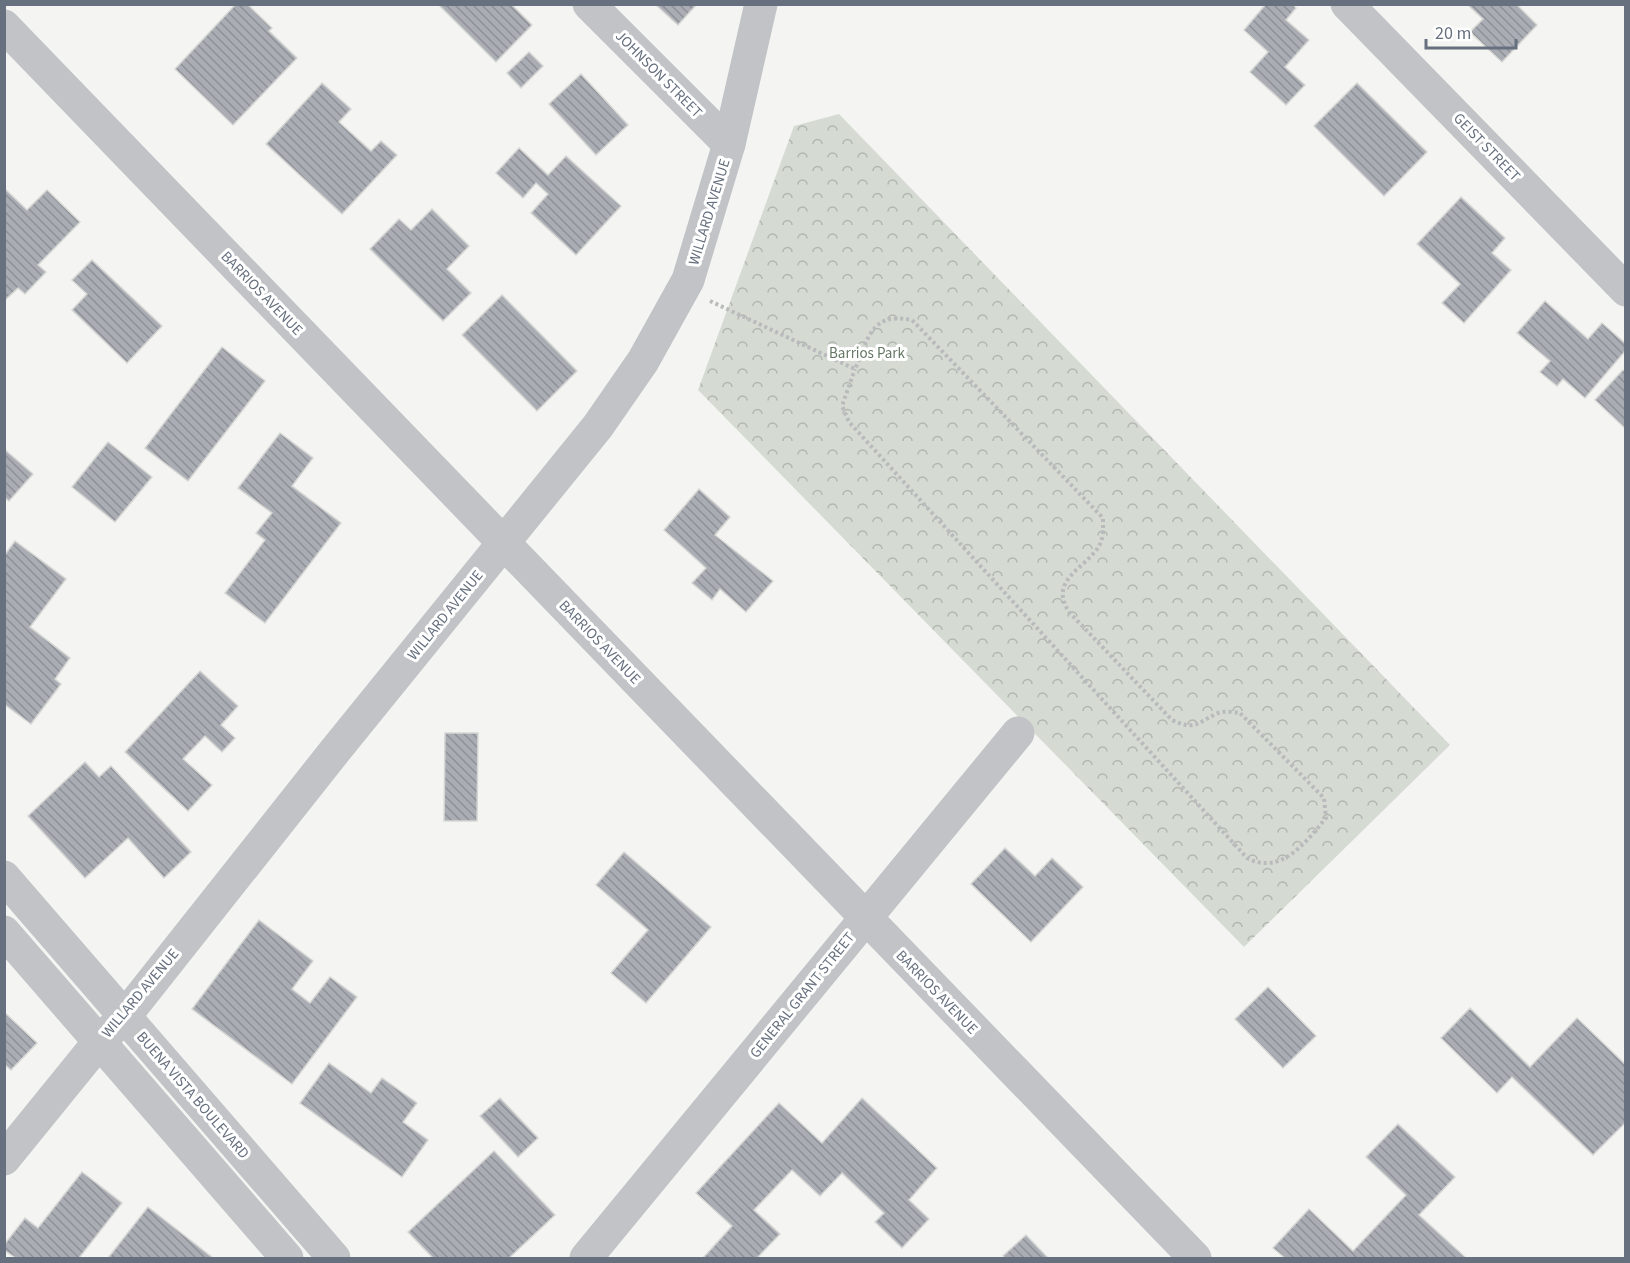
<svg xmlns="http://www.w3.org/2000/svg" width="1630" height="1263" font-family="'Source Sans 3',sans-serif">
  <style>
    .forest { fill: url(#forest-crowns) }
    .building { fill: url(#building-back-hatch); stroke: #d6d6d4; stroke-width: 1.5 }
    .lines { fill: none; stroke-linecap: round; stroke-linejoin: round }
    .path { stroke: #b8babc; stroke-width: 4; stroke-dasharray: 3 3; stroke-linecap: butt }
    .minor { stroke: #c1c3c6; stroke-width: 33 }
    .labels { text-anchor: middle; stroke-width: 6; stroke-linejoin: round; paint-order: stroke }
    .street-label { font-size: 15px; fill: #67707f; stroke: #fff }
    .park-label { font-size: 15px; fill: #657765; stroke: #fff }
  </style>
  <defs>
    <pattern id="forest-crowns" width="20" height="18" patternUnits="userSpaceOnUse" patternTransform="scale(1.5)"><rect width="20" height="18" fill="#d5dbd3"/><path d="M2 6a3 3 0 1 1 6 0M12 15a3 3 0 1 1 6 0" fill="none" stroke="#b1b6b0"/></pattern>
    <pattern id="building-back-hatch" width="6" height="6" patternUnits="userSpaceOnUse" patternTransform="scale(1.5)"><rect width="6" height="6" fill="#aaaeb4"/><path d="M-1 5l2 2M0 0l6 6M5-1l2 2" fill="none" stroke="#8e9298"/></pattern>
  </defs>
  <rect width="100%" height="100%" fill="#f4f5f2"/>
  <!-- forest -->
  <path class="forest" d="M 839,114 L 1450,745 L 1244,947 L 698,390 L 794,126 Z"/>
  <!-- building -->
  <g class="building">
    <path d="M 236,4 L 247,4 L 272,28 L 269,31 L 297,58 L 233,125 L 175,69 Z"/>
    <path d="M 438,4 L 511,4 L 532,25 L 496,62 Z"/>
    <path d="M 655,4 L 697,4 L 678,25 Z"/>
    <path d="M 1266,4 L 1292,4 L 1296,8 L 1286,20 L 1309,40 L 1285,67 L 1305,85 L 1286,105 L 1250,72 L 1268,52 L 1244,30 Z"/>
    <path d="M 1467,4 L 1516,4 L 1537,25 L 1502,62 L 1470,32 L 1483,19 Z"/>
    <path d="M 529,52 L 543,66 L 521,88 L 507,73 Z"/>
    <path d="M 581,74 L 628,125 L 596,155 L 549,104 Z"/>
    <path d="M 322,83 L 351,109 L 339,122 L 371,151 L 381,141 L 397,155 L 342,214 L 266,144 Z"/>
    <path d="M 1357,83 L 1427,152 L 1384,196 L 1314,126 Z"/>
    <path d="M 519,148 L 548,175 L 566,156 L 621,206 L 576,255 L 531,213 L 548,194 L 536,183 L 523,198 L 496,173 Z"/>
    <path d="M 4,188 L 27,210 L 47,190 L 80,222 L 38,265 L 46,272 L 25,294 L 18,288 L 4,301 Z"/>
    <path d="M 1461,197 L 1505,238 L 1492,253 L 1511,270 L 1464,323 L 1442,303 L 1460,284 L 1417,244 Z"/>
    <path d="M 432,209 L 469,246 L 447,269 L 471,293 L 443,321 L 370,249 L 399,219 L 411,230 Z"/>
    <path d="M 92,260 L 162,326 L 127,363 L 72,310 L 87,294 L 72,280 Z"/>
    <path d="M 502,295 L 577,371 L 537,411 L 462,335 Z"/>
    <path d="M 1545,301 L 1588,339 L 1602,323 L 1626,344 L 1626,350 L 1585,398 L 1563,379 L 1557,386 L 1540,372 L 1550,361 L 1517,333 Z"/>
    <path d="M 222,347 L 265,381 L 188,481 L 145,448 Z"/>
    <path d="M 1623,370 L 1626,372 L 1626,429 L 1595,400 Z"/>
    <path d="M 280,433 L 313,458 L 292,486 L 341,523 L 265,623 L 225,593 L 265,540 L 256,533 L 272,513 L 238,488 Z"/>
    <path d="M 108,442 L 152,477 L 115,522 L 72,487 Z"/>
    <path d="M 4,449 L 33,474 L 9,501 L 4,497 Z"/>
    <path d="M 699,489 L 730,517 L 715,535 L 773,581 L 746,612 L 720,589 L 712,600 L 692,583 L 706,568 L 664,530 Z"/>
    <path d="M 15,541 L 66,579 L 30,627 L 70,658 L 55,679 L 61,684 L 31,724 L 4,704 L 4,556 Z"/>
    <path d="M 200,671 L 238,706 L 221,725 L 235,738 L 222,752 L 205,736 L 183,759 L 212,785 L 188,811 L 125,752 Z"/>
    <path d="M 445,733 L 478,733 L 477,821 L 444,821 Z"/>
    <path d="M 85,762 L 99,777 L 111,766 L 191,852 L 164,878 L 128,838 L 85,878 L 28,816 Z"/>
    <path d="M 1005,848 L 1035,876 L 1052,858 L 1083,887 L 1031,942 L 971,884 Z"/>
    <path d="M 624,852 L 711,927 L 646,1003 L 611,973 L 648,930 L 596,885 Z"/>
    <path d="M 259,920 L 313,961 L 292,989 L 310,1003 L 330,977 L 357,997 L 292,1084 L 192,1009 Z"/>
    <path d="M 1268,987 L 1316,1036 L 1283,1068 L 1235,1019 Z"/>
    <path d="M 1470,1008 L 1530,1067 L 1577,1018 L 1626,1065 L 1626,1122 L 1593,1155 L 1512,1077 L 1497,1093 L 1441,1038 Z"/>
    <path d="M 4,1012 L 37,1043 L 11,1070 L 4,1064 Z"/>
    <path d="M 329,1063 L 371,1093 L 382,1078 L 417,1103 L 403,1122 L 428,1140 L 402,1177 L 300,1103 Z"/>
    <path d="M 500,1098 L 538,1138 L 518,1157 L 480,1116 Z"/>
    <path d="M 862,1098 L 937,1168 L 909,1200 L 929,1219 L 902,1248 L 875,1222 L 884,1213 L 842,1173 L 820,1196 L 792,1170 L 754,1210 L 780,1234 L 757,1258 L 703,1258 L 732,1226 L 696,1193 L 779,1103 L 822,1143 Z"/>
    <path d="M 1398,1124 L 1455,1177 L 1419,1215 L 1466,1258 L 1285,1258 L 1273,1248 L 1309,1209 L 1353,1251 L 1406,1195 L 1366,1157 Z"/>
    <path d="M 494,1151 L 555,1215 L 509,1258 L 433,1258 L 408,1232 Z"/>
    <path d="M 82,1172 L 122,1203 L 79,1258 L 16,1258 L 4,1250 L 4,1245 L 25,1218 L 38,1228 Z"/>
    <path d="M 148,1207 L 213,1258 L 108,1258 Z"/>
    <path d="M 1026,1235 L 1048,1258 L 1006,1258 L 1003,1256 Z"/>
  </g>
  <g class="lines">
    <!-- path -->
    <path class="path" d="M 710,301 L 855,369 C 869,337 871,312 912,320 L 1103,518 C 1103,527 1104,538 1099,546 C 1085,569 1048,580 1069,612 L 1172,720 C 1195,731 1197,723 1216,714 C 1223,710 1233,712 1240,713 L 1324,798 L 1326,818 C 1306,842 1281,876 1247,858 L 849,422 L 842,406 L 855,369"/>
    <!-- minor -->
    <g class="minor">
      <path d="M 589,4 L 729,144"/>
      <path d="M 1347,4 L 1626,290"/>
      <path d="M 4,26 L 1195,1258"/>
      <path d="M 4,877 L 334,1258"/>
      <path d="M 4,932 L 287,1258"/>
      <path d="M 4,1159 L 99,1042 L 125,1016 L 334,752 L 598,426 L 643,361 L 688,280 L 729,144 L 761,4"/>
      <path d="M 586,1258 L 1018,733"/>
    </g>
  </g>
  <g class="labels">
    <!-- street labels -->
    <g class="street-label">
      <text transform="translate(659 74) rotate(45)" y="5">JOHNSON STREET</text>
      <text transform="translate(1487 147) rotate(46)" y="5">GEIST STREET</text>
      <text transform="translate(709 212) rotate(-73)" y="5">WILLARD AVENUE</text>
      <text transform="translate(262 293) rotate(46)" y="5">BARRIOS AVENUE</text>
      <text transform="translate(445 615) rotate(-51)" y="5">WILLARD AVENUE</text>
      <text transform="translate(600 642) rotate(46)" y="5">BARRIOS AVENUE</text>
      <text transform="translate(937 992) rotate(46)" y="5">BARRIOS AVENUE</text>
      <text transform="translate(140 993) rotate(-50)" y="5">WILLARD AVENUE</text>
      <text transform="translate(802 995) rotate(-51)" y="5">GENERAL GRANT STREET</text>
      <text transform="translate(193 1095) rotate(49)" y="5">BUENA VISTA BOULEVARD</text>
    </g>
    <!-- park labels -->
    <g class="park-label">
      <text x="867" y="358">Barrios Park</text>
    </g>
  </g>
  <!-- border -->
  <rect width="1630" height="1263" fill="none" stroke="#67707f" stroke-width="12"/>
  <!-- scale -->
  <path d="M1426 39v9h90v-9" fill="none" stroke="#67707f" stroke-width="3"/>
  <text x="1435" y="39" font-size="18" fill="#67707f" stroke="#ffffff" stroke-width="4.5" paint-order="stroke">20 m</text>
</svg>
